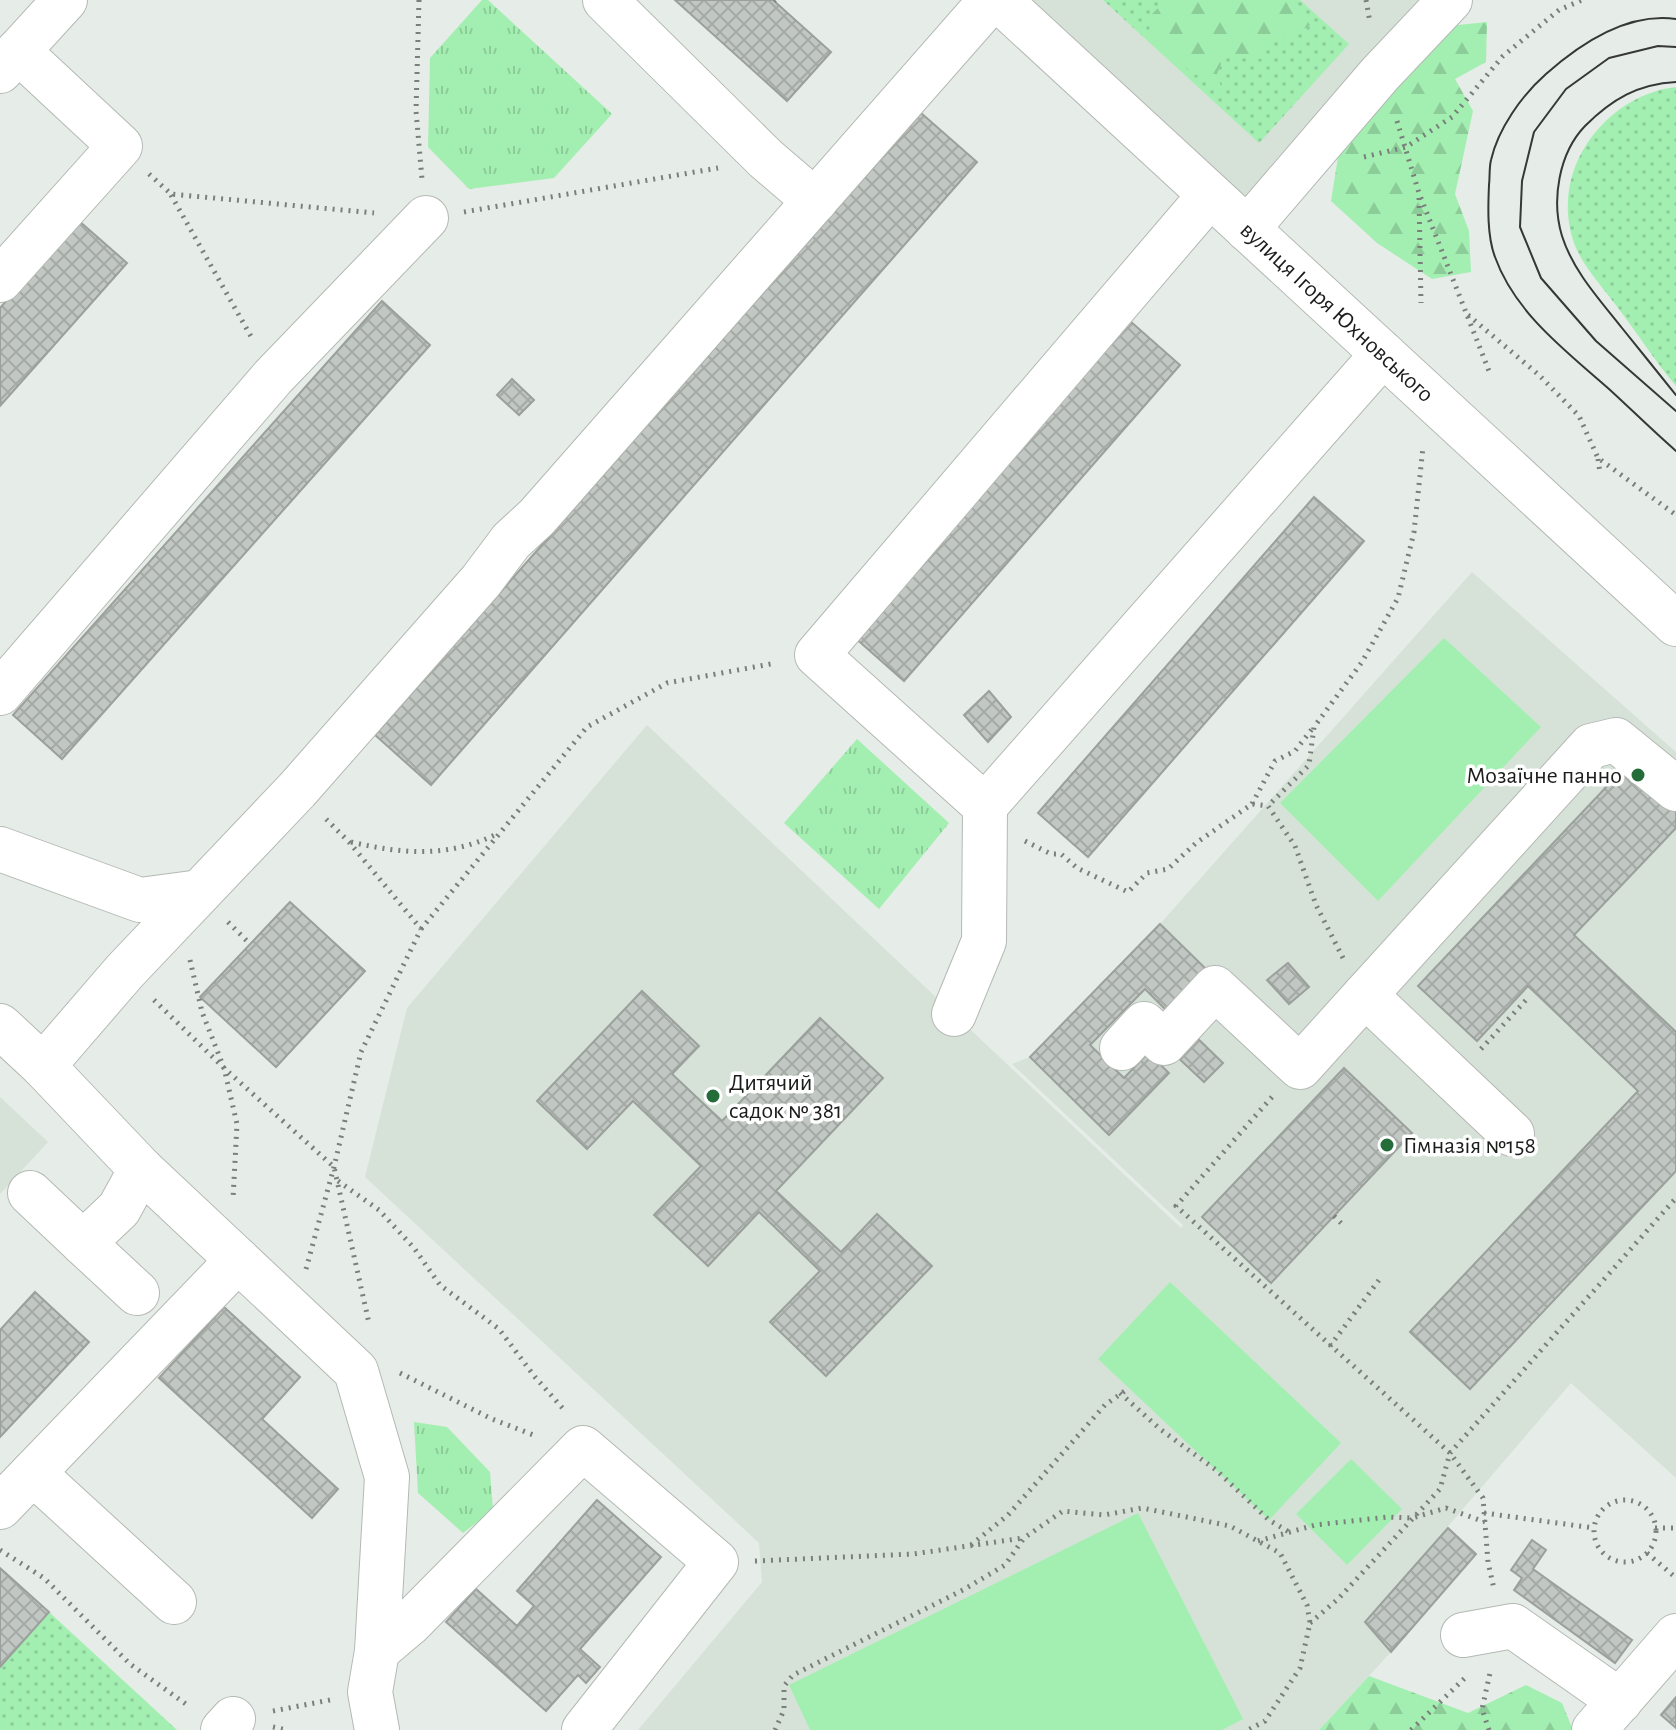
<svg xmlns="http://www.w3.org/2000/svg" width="1676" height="1730" font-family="'Alegreya Sans',sans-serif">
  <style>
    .built { fill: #d6e2d8 }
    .grass { fill: url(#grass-dots) }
    .forest { fill: url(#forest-firs) }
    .park { fill: url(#park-tufts) }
    .pitch { fill: #a3efb1 }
    .building { fill: url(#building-cross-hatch); stroke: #9ba09c; stroke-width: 2 }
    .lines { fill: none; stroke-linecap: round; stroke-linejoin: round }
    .minor-casing { stroke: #b4b9b4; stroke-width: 46 }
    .path { stroke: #7b7f7b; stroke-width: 5; stroke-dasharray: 2 6; stroke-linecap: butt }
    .minor { stroke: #fff; stroke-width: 44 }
    .tram { stroke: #353836; stroke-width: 2 }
    .poi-dot { fill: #246c39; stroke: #fff; stroke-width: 3 }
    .labels { text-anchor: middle; stroke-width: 7; stroke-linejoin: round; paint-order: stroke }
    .street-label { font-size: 24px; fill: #1b1d1b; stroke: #fff }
    .poi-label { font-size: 24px; fill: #1b1d1b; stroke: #fff; text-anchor: start }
  </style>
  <defs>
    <pattern id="grass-dots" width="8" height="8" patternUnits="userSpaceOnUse" patternTransform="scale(2)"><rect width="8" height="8" fill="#a3efb1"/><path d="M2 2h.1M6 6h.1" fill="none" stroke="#8ccc98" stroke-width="1.8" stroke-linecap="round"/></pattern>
    <pattern id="forest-firs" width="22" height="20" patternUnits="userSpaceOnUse" patternTransform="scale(2)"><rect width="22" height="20" fill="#a3efb1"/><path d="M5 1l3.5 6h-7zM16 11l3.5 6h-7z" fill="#8ccc98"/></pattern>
    <pattern id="park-tufts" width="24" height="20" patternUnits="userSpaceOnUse" patternTransform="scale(2)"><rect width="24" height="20" fill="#a3efb1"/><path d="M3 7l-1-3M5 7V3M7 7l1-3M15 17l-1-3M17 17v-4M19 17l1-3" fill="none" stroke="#8ccc98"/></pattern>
    <pattern id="building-cross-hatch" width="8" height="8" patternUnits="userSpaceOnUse" patternTransform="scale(2)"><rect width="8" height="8" fill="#c1c7c2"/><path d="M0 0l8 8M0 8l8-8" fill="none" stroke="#a5aaa6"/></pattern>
  </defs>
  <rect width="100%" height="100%" fill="#e6ece7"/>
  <!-- built -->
  <g class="built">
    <path d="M 1027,0 L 1435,0 L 1248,206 Z"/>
    <path d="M 1472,572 L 1676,752 L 1676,1478 L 1571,1383 L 1366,1622 L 1391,1652 L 1319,1730 L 638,1730 L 762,1582 L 759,1543 L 365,1177 L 407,1008 L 647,725 L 1181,1228 L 1183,1225 L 1012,1064 L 1030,1057 L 1160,924 Z"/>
    <path d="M 0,1097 L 48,1142 L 0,1194 Z"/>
  </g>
  <!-- grass -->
  <g class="grass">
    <path d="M 1103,0 L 1300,0 L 1349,44 L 1259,143 Z"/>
    <path d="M 1676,87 L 1676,386 C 1655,361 1638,334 1618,308 C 1604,289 1586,270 1576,248 C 1560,209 1568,166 1594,134 C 1615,108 1643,91 1676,87 Z"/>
    <path d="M 49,1612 L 177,1730 L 0,1730 L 0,1667 Z"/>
  </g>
  <!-- forest -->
  <g class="forest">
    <path d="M 1166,0 L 1286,0 L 1315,22 L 1291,37 L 1263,40 L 1262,59 L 1242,58 L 1227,50 L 1217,74 L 1222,90 L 1190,71 L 1148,36 L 1152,14 Z"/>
    <path d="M 1487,22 L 1486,62 L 1455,79 L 1473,111 L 1455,194 L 1469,231 L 1471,272 L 1432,279 L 1377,243 L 1331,201 L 1339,151 L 1439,27 Z"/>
    <path d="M 1369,1676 L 1468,1713 L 1526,1685 L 1562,1703 L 1573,1730 L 1319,1730 Z"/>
  </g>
  <!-- park -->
  <g class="park">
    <path d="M 482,0 L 488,0 L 612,114 L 554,178 L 469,189 L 428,147 L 430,58 Z"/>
    <path d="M 857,739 L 949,823 L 879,909 L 784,823 Z"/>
    <path d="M 414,1422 L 447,1427 L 490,1472 L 493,1510 L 463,1533 L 418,1493 Z"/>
  </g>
  <!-- pitch -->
  <g class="pitch">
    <path d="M 1444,638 L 1541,727 L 1378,901 L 1280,803 Z"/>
    <path d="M 1170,1282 L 1341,1443 L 1269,1520 L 1098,1359 Z"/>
    <path d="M 1351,1459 L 1402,1509 L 1347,1565 L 1296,1514 Z"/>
    <path d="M 1138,1513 L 1243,1719 L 1222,1730 L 810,1730 L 789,1685 Z"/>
  </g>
  <!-- building -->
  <g class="building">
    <path d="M 675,0 L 773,0 L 831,52 L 787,101 Z"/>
    <path d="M 921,113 L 977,162 L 431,785 L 375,735 Z"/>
    <path d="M 78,220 L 127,263 L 0,406 L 0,308 Z"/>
    <path d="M 382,301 L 430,345 L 62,759 L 13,715 Z"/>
    <path d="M 1130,321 L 1180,365 L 904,681 L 854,637 Z"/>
    <path d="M 512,379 L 534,400 L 519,415 L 497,395 Z"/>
    <path d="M 1314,497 L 1364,541 L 1088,857 L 1038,813 Z"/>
    <path d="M 989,691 L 1011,717 L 988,742 L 964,715 Z"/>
    <path d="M 1628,764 L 1676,809 L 1676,828 L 1574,935 L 1676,1032 L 1676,1171 L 1470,1389 L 1410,1332 L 1638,1091 L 1528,986 L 1477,1041 L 1418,986 Z"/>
    <path d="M 290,902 L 365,971 L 276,1067 L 200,997 Z"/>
    <path d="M 1160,924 L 1207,970 L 1167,1011 L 1145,989 L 1090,1045 L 1124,1078 L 1148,1053 L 1169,1073 L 1109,1135 L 1030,1057 Z"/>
    <path d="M 1288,963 L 1309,987 L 1289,1004 L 1267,980 Z"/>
    <path d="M 642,991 L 699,1046 L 672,1074 L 722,1121 L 820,1018 L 883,1078 L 776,1191 L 841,1252 L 877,1214 L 932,1266 L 826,1376 L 770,1322 L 820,1271 L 759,1212 L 708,1266 L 654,1215 L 701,1166 L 633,1101 L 587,1149 L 537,1101 Z"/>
    <path d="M 1192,1033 L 1223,1063 L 1204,1082 L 1173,1053 Z"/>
    <path d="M 1344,1068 L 1412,1133 L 1271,1283 L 1202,1217 Z"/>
    <path d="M 35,1292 L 89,1342 L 0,1437 L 0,1330 Z"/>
    <path d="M 224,1307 L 300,1377 L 262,1419 L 338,1489 L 312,1518 L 159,1378 Z"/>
    <path d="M 597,1500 L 661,1557 L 580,1649 L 600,1667 L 586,1683 L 578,1675 L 546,1711 L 446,1622 L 476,1589 L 517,1626 L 534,1606 L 517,1591 Z"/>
    <path d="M 1448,1528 L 1476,1554 L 1391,1652 L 1365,1622 Z"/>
    <path d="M 1532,1540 L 1546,1550 L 1533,1569 L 1632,1640 L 1615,1663 L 1514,1590 L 1522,1578 L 1511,1570 Z"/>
    <path d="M 0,1568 L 49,1612 L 0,1667 Z"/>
    <path d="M 1676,1697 L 1676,1728 L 1661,1715 Z"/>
  </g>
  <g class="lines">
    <defs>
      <g id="minor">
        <path d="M 605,0 L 766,159 L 815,201"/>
        <path id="s1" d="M 999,0 L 1676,624"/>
        <path d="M 0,71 L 65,0"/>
        <path d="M 1247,229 L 1380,74 L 1450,0"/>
        <path d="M 0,280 L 120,146 L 18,51"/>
        <path d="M 0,693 L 273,377 L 426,218"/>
        <path d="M 985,806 L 817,655 L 1210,195"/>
        <path d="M 0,849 L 140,900 L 200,892"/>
        <path d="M 1365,995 L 1591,746 L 1616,740 L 1676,789"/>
        <path d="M 954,1014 L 984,941 L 985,806 L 1383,354"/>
        <path d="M 0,1026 L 43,1066 L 141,1169 L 356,1371 L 387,1477 L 377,1651 L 370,1692 L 377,1730"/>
        <path d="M 1122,1048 L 1144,1024 L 1164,1043 L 1215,988 L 1300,1067 L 1365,995 L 1512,1134"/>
        <path d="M 43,1066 L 125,971 L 297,790 L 481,581 L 511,541 L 537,517 L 991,0"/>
        <path d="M 30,1193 L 83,1243 L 119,1209 L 141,1169"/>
        <path d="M 83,1243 L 137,1293"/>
        <path d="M 33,1473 L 174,1602"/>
        <path d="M 0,1507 L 238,1260"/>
        <path d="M 1463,1635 L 1513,1626 L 1620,1701"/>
        <path d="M 377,1651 L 409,1624 L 583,1448 L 716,1562 L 584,1730"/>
        <path d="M 223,1730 L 233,1719"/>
        <path d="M 1594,1730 L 1676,1636"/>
      </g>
    </defs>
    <!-- minor casing -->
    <use href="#minor" class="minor-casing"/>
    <!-- path -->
    <g class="path">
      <path d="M 419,0 L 416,111 L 422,179"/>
      <path d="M 1366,0 L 1370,22"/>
      <path d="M 774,1 L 775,0"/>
      <path d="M 1397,121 L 1419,193 L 1489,371"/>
      <path d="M 1364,157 L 1406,147 L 1452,117 L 1503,56 L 1559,10 L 1582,0"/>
      <path d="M 149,174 L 171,194 L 374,213"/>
      <path d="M 171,195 L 253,340"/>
      <path d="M 1419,198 L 1421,303"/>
      <path d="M 464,212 L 718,168"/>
      <path d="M 1468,315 L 1539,375 L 1579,416 L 1598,458 L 1676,515"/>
      <path d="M 1598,459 L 1600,473"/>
      <path d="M 1252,804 L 1275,761 L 1295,751 L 1312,729"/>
      <path d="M 1025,841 L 1051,854 L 1061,854 L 1077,868 L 1128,892 L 1147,873 L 1168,869 L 1196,843 L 1252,804 L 1268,806"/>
      <path d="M 351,842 C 403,854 447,858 497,834"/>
      <path d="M 228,922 L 250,944"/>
      <path d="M 421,929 L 587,727 L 667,683 L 776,663"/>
      <path d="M 1343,958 L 1316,905 L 1295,846 L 1268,806 L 1309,765 L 1314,727 L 1362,662 L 1398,598 L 1414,532 L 1423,447"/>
      <path d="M 190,960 L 202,1012 L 224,1068 L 237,1124 L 233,1199"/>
      <path d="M 154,1000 L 224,1068 L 334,1167 L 369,1323"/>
      <path d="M 1481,1049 L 1526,1000"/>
      <path d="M 1272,1097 L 1176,1206 L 1450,1453 L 1483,1498 L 1488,1562 L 1494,1589"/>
      <path d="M 338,1181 L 379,1210 L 414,1248 L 440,1285 L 499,1329 L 535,1377 L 565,1411"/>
      <path d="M 1334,1216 L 1344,1226"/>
      <path d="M 306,1269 L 334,1167 L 361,1052 L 421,929 L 349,842 L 326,819"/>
      <path d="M 1330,1346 L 1382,1276"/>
      <path d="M 400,1373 L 492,1419 L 536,1436"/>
      <path d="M 1120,1393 L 1160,1429 L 1216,1470 L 1269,1520 L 1289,1532"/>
      <circle cx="1625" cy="1531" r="31"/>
      <path d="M 1484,1513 L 1594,1528"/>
      <path d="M 1655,1528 L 1676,1528"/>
      <path d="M 1258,1541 L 1315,1525 L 1388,1517 L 1412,1518 L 1446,1508 L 1485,1522"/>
      <path d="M 971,1545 L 1008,1515 L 1105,1405 L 1129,1388"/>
      <path d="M 0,1550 L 44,1578 L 130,1664 L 190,1707"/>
      <path d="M 1647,1553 L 1676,1578"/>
      <path d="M 755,1561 L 913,1554 L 1023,1538"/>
      <path d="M 1310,1623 L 1338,1599 L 1440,1489 L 1450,1453 L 1676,1198"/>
      <path d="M 273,1711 L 330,1700"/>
      <path d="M 273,1727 L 287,1730"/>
      <path d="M 775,1730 L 784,1710 L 784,1686 L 793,1675 L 963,1590 L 1005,1565 L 1024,1538 L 1063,1511 L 1104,1515 L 1142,1508 L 1177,1515 L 1230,1526 L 1280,1553 L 1307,1605 L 1310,1623 L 1300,1668 L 1265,1721 L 1248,1730"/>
      <path d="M 1411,1730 L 1468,1675"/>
      <path d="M 1489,1730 L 1482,1709 L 1490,1673"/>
    </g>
    <!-- minor -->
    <use href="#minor" class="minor"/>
    <!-- tram -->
    <g class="tram">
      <path d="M 1676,19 C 1627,12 1581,43 1546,74 C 1522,95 1498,129 1491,160 C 1489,168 1490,177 1489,185 C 1488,207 1487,236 1495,257 C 1515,313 1566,351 1609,389 C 1632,410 1653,431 1676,451"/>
      <path d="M 1676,47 L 1658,46 L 1609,58 L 1566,89 L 1534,132 L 1522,181 L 1520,227 L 1541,278 L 1596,341 L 1676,411"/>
      <path d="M 1676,82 C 1638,84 1612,99 1585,126 C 1559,153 1551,200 1562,236 C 1573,271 1600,300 1622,328 C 1640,350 1658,373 1676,395"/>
    </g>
  </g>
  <!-- markers -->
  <g class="poi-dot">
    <circle cx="1638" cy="775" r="8"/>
    <circle cx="713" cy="1096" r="8"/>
    <circle cx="1387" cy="1145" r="8"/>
  </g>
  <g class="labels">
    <!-- street labels -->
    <g class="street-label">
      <text dy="8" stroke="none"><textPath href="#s1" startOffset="460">вулиця Ігоря Юхновського</textPath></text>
    </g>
    <!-- poi labels -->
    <g class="poi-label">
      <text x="1622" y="783" text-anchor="end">Мозаїчне панно</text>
      <text x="729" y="1090">Дитячий<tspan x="729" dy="28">садок № 381</tspan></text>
      <text x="1403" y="1153">Гімназія №158</text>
    </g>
  </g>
</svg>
